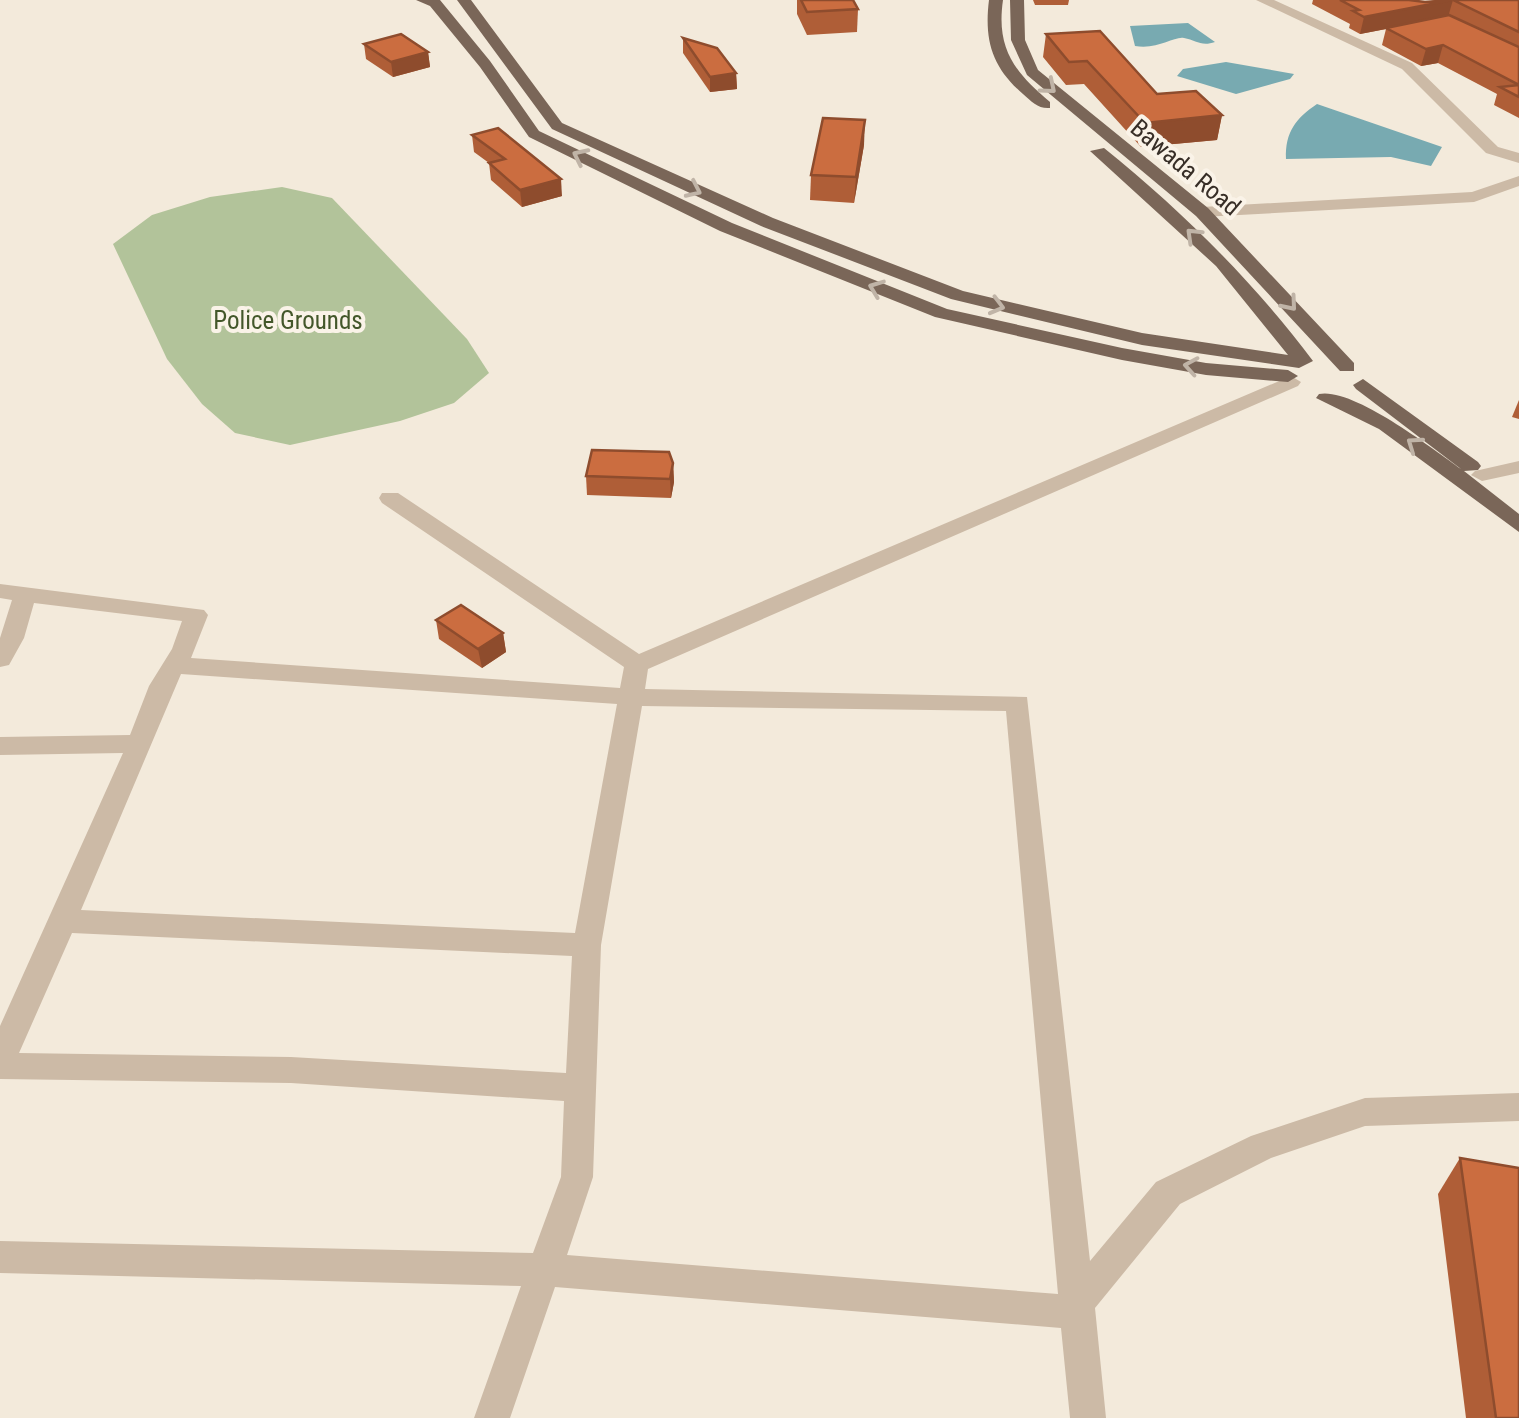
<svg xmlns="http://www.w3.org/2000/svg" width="1519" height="1418" font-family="'Roboto Condensed',sans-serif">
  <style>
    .green { fill: #b2c39a }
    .water { fill: #78aab1 }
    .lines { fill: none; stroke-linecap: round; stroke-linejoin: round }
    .street { fill: #ccbaa6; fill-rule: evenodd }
    .primary { fill: #7a6658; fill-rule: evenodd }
    .wall { fill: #af5e37 }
    .shaded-wall { fill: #8e4c2d }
    .building { fill: #cb6d40; stroke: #8e4c2d; stroke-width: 2.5 }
    .oneway { stroke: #c0b4a7 }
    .labels { text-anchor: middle; stroke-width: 8; stroke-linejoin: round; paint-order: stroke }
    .far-street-label { font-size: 25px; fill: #372e27; stroke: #faf3e8 }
    .far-park-label { font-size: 25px; fill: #43572a; stroke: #faf3e8 }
  </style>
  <rect width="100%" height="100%" fill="#f3eadb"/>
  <!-- green -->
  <path class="green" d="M 282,187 L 332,198 L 467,339 L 489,373 L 454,403 L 400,421 L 290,445 L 235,433 L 202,404 L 167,359 L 113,244 L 152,215 L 210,197 Z"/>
  <!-- water -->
  <g class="water">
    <path d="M 1188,23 L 1215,42 C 1201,47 1196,40 1184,38 C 1174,36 1158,50 1135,46 L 1130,26 Z"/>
    <path d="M 1226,62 L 1294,74 L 1290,79 L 1236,94 L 1177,76 L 1183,69 Z"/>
    <path d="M 1317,104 L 1442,147 L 1431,166 L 1391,157 L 1286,159 C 1285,132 1296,118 1317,104 Z"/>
  </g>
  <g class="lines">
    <!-- street -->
    <g class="street">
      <path d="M 1256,0 L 1274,0 L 1412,63 L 1498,147 L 1519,153 L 1519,163 L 1486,153 L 1402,69 Z"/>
      <path d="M 1519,176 L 1519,186 L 1474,202 L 1202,217 L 1194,212 L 1202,207 L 1472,192 Z"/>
      <path d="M 1291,376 L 1301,382 L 1298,386 L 648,669 L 645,689 L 1027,697 L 1090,1261 L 1156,1182 L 1251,1136 L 1365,1098 L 1519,1093 L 1519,1121 L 1365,1126 L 1271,1158 L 1180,1204 L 1095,1308 L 1106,1418 L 1070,1418 L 1061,1328 L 555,1287 L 510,1418 L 474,1418 L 521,1286 L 0,1273 L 0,1241 L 533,1253 L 561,1177 L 564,1101 L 291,1083 L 0,1079 L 0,1026 L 123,753 L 0,755 L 0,737 L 130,735 L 149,686 L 172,649 L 182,621 L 34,603 L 24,638 L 9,665 L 0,667 L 0,638 L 12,600 L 0,598 L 0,584 L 204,610 L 208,615 L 191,658 L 620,688 L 624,667 L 382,503 L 379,498 L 382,493 L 398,493 L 639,654 ZM 181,674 L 617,704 L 575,933 L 81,910 ZM 642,706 L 1006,711 L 1058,1294 L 567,1255 L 593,1177 L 601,945 ZM 72,933 L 572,956 L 566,1073 L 291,1057 L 19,1053 Z"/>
      <path d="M 1519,461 L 1519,473 L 1482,481 L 1471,475 L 1475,471 Z"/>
    </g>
    <!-- primary -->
    <g class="primary">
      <path d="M 416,0 L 440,0 L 490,61 L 539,131 L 732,223 L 947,309 L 1122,348 L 1206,363 L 1288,370 L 1298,376 L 1288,382 L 1206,375 L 1122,360 L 935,317 L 720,231 L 529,137 L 480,67 L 430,6 Z"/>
      <path d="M 457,0 L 471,0 L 562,123 L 773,218 L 963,291 L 1142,333 L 1288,355 L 1216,266 L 1090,151 L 1104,148 C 1182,211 1252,280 1313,361 L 1299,368 L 1142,345 L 951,299 L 761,226 L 552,129 Z"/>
      <path d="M 989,0 L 1003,0 C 996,48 1014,72 1050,102 L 1050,108 C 1038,109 1032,102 1023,94 C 992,67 984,40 989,0 Z"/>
      <path d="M 1010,0 L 1024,0 L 1025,40 L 1038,70 L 1208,208 L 1354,363 L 1354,371 L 1340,371 L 1196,216 L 1027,75 L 1011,40 Z"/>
      <path d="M 1363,379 L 1478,462 L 1481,466 L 1478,470 L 1464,471 L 1519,514 L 1519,532 L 1379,429 L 1316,398 L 1319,394 C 1353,387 1433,449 1461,469 L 1356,389 L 1353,385 Z"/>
    </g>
  </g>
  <!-- wall -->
  <g class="wall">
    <path d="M 797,0 L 853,0 L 858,9 L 857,32 L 807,35 L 797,14 Z"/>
    <path d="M 1033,0 L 1069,0 L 1068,5 L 1035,5 Z"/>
    <path d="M 1313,0 L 1409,0 L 1425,2 L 1436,0 L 1519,0 L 1519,118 L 1494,105 L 1497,94 L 1438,63 L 1421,66 L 1382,45 L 1386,29 L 1360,34 L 1349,28 L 1350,24 L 1312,4 Z"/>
    <path d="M 1046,34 L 1157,94 L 1222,115 L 1217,140 L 1141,147 L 1084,84 L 1066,85 L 1043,57 Z"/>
    <path d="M 683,38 L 736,73 L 737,89 L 710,92 L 683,53 Z"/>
    <path d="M 364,44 L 428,52 L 430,67 L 393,77 L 366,59 Z"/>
    <path d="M 472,135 L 562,196 L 522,207 L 491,180 L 489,163 L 474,152 Z"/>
    <path d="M 864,145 L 854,203 L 810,200 L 811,175 Z"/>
    <path d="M 1519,400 L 1519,419 L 1512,417 Z"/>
    <path d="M 673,463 L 674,482 L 671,498 L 587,495 L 586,476 Z"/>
    <path d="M 436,620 L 503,633 L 506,652 L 482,668 L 439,639 Z"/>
    <path d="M 1460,1158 L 1519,1418 L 1466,1418 L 1438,1194 Z"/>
  </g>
  <!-- shaded-wall -->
  <g class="shaded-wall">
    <path d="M 1453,0 L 1448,17 L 1360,34 L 1364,17 Z"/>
    <path d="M 1443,45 L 1438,63 L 1421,66 L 1426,49 Z"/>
    <path d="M 428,52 L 430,67 L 393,77 L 391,62 Z"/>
    <path d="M 736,73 L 737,89 L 710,92 L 710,77 Z"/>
    <path d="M 1222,115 L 1217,140 L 1141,147 L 1145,123 Z"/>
    <path d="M 865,120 L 864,145 L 854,203 L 856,177 Z"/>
    <path d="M 561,179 L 562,196 L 522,207 L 520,190 Z"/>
    <path d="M 673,463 L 674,482 L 671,498 L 670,479 Z"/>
    <path d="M 503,633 L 506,652 L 482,668 L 478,649 Z"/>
  </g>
  <!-- building -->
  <g class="building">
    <path d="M 801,0 L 853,0 L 858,9 L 807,12 Z"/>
    <path d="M 1340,0 L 1409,0 L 1425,2 L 1452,0 L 1364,17 L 1353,11 L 1359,10 Z"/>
    <path d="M 1453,0 L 1519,0 L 1519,32 Z"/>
    <path d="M 1449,15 L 1519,47 L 1519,85 L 1443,45 L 1426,49 L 1386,28 Z"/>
    <path d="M 1100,31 L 1157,94 L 1196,91 L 1222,115 L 1145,123 L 1087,61 L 1069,62 L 1046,34 Z"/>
    <path d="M 401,34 L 428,52 L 391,62 L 364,44 Z"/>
    <path d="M 683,38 L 717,48 L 736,73 L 710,77 Z"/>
    <path d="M 1519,85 L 1519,97 L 1500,87 Z"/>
    <path d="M 823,118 L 865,120 L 856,177 L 811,175 Z"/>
    <path d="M 498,128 L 561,179 L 520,190 L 489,163 L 505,159 L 472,135 Z"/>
    <path d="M 592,450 L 669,452 L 673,463 L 670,479 L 586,476 Z"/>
    <path d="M 461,605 L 503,633 L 478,649 L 436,620 Z"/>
    <path d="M 1460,1158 L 1519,1168 L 1519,1418 L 1496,1418 Z"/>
  </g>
  <!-- one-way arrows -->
  <defs><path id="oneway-chevron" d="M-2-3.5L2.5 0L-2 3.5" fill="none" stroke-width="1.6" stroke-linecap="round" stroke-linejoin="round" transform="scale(2.5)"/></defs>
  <g class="oneway">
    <use href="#oneway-chevron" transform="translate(1049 87) rotate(40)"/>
    <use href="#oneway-chevron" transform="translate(580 156) rotate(-154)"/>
    <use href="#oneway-chevron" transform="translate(694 190) rotate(25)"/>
    <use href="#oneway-chevron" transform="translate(1193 235) rotate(-136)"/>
    <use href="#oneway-chevron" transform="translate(876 288) rotate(-159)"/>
    <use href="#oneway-chevron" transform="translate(1290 304) rotate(50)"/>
    <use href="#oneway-chevron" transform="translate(997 306) rotate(15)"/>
    <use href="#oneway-chevron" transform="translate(1191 366) rotate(-170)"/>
    <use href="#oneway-chevron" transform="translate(1414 444) rotate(-145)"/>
  </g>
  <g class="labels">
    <!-- far-street labels -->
    <g class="far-street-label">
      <text transform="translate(1186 167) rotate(40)" y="9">Bawada Road</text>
    </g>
    <!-- far-park labels -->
    <g class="far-park-label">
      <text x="288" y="329">Police Grounds</text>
    </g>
  </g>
</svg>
